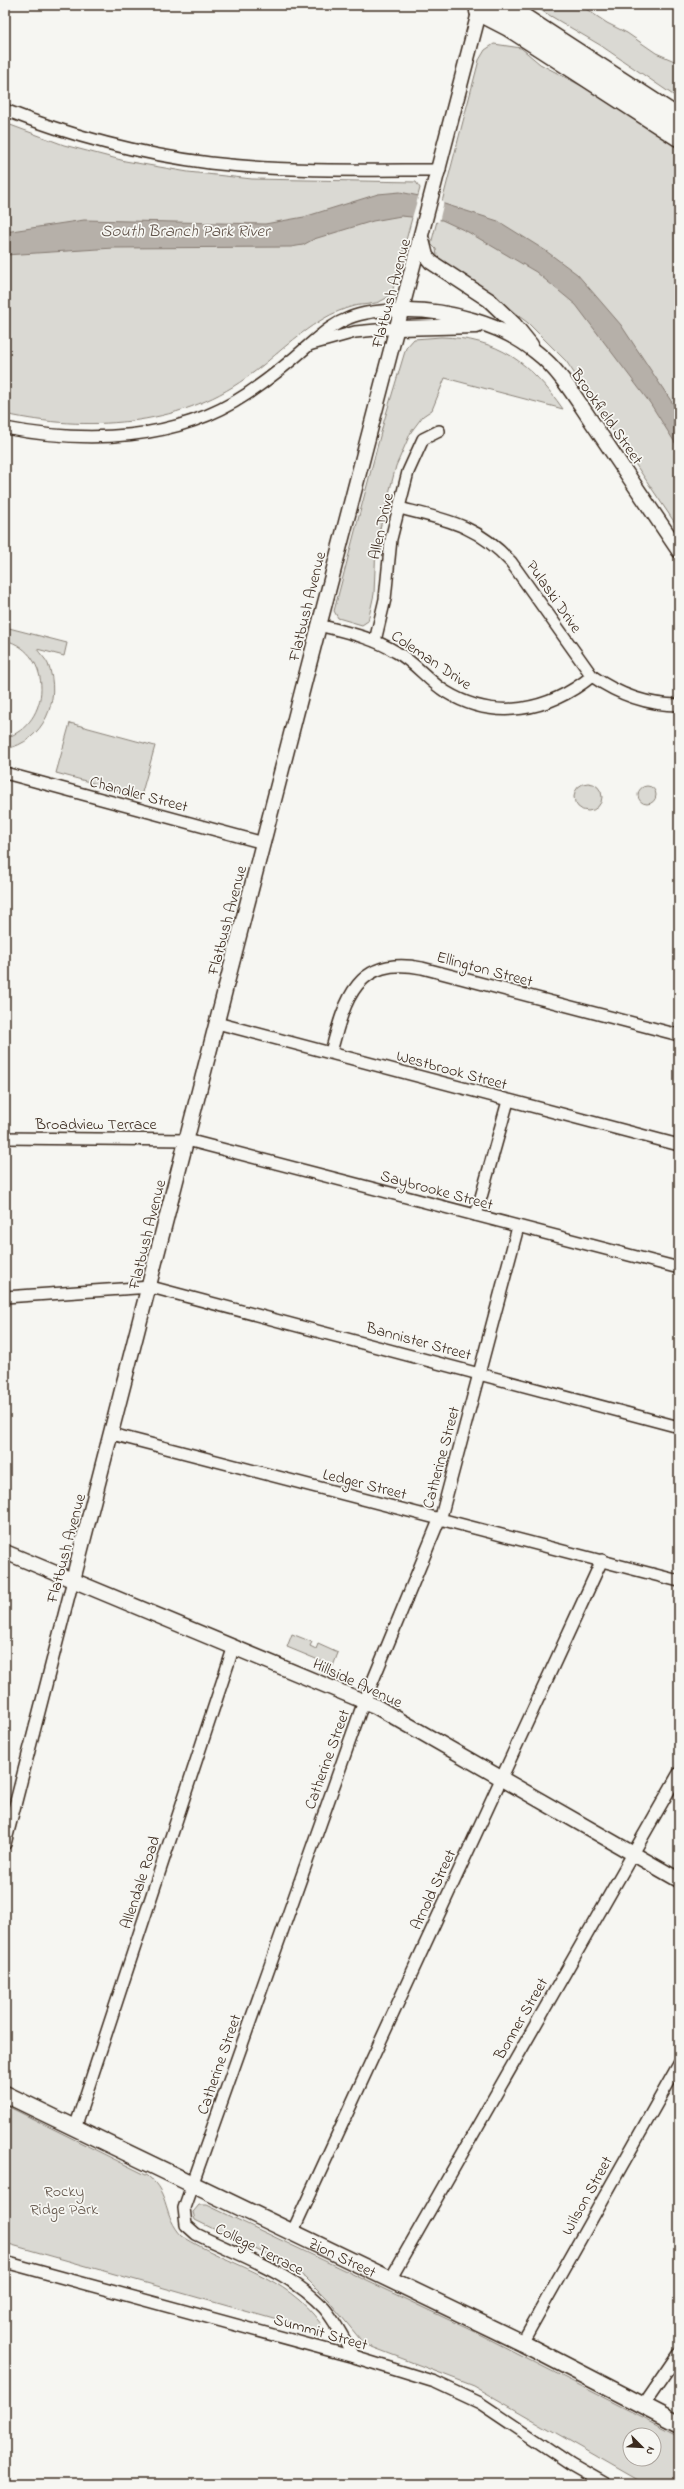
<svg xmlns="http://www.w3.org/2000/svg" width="684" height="2489" font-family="'Indie Flower',sans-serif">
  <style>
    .green { fill: #dad9d3; stroke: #8a8278; fill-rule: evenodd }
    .water { fill: #b6b0a9; stroke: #857a71 }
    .pier { fill: #f6f6f2 }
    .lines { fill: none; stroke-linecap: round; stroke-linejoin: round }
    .minor-casing { stroke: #3b2a1e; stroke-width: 14 }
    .tertiary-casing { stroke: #3b2a1e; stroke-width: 17 }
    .secondary-casing { stroke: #3b2a1e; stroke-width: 19 }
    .motorway-casing { stroke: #3b2a1e; stroke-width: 23 }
    .minor { stroke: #f6f6f2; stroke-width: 11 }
    .tertiary { stroke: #f6f6f2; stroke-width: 14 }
    .secondary { stroke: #f6f6f2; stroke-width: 16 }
    .motorway { stroke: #f6f6f2; stroke-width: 20 }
    .labels { text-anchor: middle; stroke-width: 3.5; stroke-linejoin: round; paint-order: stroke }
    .street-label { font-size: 16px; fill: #3b2a1e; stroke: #f6f6f2 }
    .park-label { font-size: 16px; fill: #63564b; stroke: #f6f6f2 }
    .water-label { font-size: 17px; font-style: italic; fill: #605248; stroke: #f6f6f2 }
  </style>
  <rect width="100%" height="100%" fill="#f6f6f2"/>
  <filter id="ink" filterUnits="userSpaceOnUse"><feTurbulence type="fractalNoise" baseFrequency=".025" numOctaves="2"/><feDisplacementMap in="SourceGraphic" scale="8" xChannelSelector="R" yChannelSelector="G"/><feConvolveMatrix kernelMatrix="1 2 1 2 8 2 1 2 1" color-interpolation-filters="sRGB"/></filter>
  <g filter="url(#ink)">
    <!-- green -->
    <g class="green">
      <path d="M 532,5 L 580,5 L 607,23 L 627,33 L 656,53 L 679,63 L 679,99 L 600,45 Z"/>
      <path d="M 494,44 L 521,48 L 540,64 L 597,94 L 679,148 L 679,529 L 566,361 L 528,323 L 476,283 L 447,265 L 437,256 L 436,249 L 431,244 L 479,60 L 485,50 Z"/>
      <path d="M 5,123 L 64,145 L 125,161 L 188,172 L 252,179 L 416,182 L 420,188 L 393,289 C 390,294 388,298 383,300 C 375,305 363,304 354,306 C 343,309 333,313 323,319 C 295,335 273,359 246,378 C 178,427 86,432 5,414 Z"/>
      <path d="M 441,337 C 498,338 531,363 563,409 L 445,378 L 432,410 L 423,416 L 411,432 L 396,466 L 376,544 L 374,594 L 368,621 L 362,625 L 338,618 L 334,611 L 384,421 L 406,348 L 414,339 Z"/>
      <path d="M 5,627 L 67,643 L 64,656 L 37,649 C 40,654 46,659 48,664 C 62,699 44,742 5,749 L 5,738 C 52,724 54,653 5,640 Z"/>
      <path d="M 70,723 L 155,746 L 141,796 L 56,773 Z"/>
      <circle cx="588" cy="797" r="14"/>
      <circle cx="647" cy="795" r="9"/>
      <path d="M 292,1634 L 312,1642 L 310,1646 L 316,1649 L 318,1644 L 338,1653 L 333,1666 L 287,1647 Z"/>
      <path d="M 5,2105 L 148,2176 C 171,2195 162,2215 182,2236 C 231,2267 285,2274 321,2324 L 320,2330 L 316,2331 L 5,2243 Z"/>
      <path d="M 199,2205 L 207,2205 L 483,2336 L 679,2436 L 679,2484 L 645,2484 L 474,2386 L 364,2344 L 328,2300 L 306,2278 L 280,2261 L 195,2220 L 193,2212 ZM 630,2435 L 654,2435 L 654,2459 L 630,2459 Z"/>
    </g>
    <!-- water -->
    <path class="water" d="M 400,192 L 419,196 L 498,221 L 546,251 L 577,274 L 621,325 L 679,413 L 679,449 L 650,403 L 576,305 L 536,272 L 468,232 L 442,220 L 401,216 L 373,221 L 314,239 L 303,245 L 291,247 L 114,248 L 5,255 L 5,232 L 84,220 L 265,224 L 304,217 L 378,194 Z"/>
    <!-- pier -->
    <path class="pier" d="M 419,194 L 444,201 L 439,222 L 412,218 Z"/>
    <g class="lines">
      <defs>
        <g id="minor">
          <path d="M 5,110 C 71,136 140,154 210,163 C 287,172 363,170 440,170"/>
          <path d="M 312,344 L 355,332 L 398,328"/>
          <path d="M 5,428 C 87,444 177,441 247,394 C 269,379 290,362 309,345 C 322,334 333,324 349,318 C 366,311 385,310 403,310"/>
          <path d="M 399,508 C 447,520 476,524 511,562 L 592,676 C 619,695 646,705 679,705"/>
          <path d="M 319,625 C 345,632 372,637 396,652 C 415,662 428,681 446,692 C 495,722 549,711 592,676"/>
          <path d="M 375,641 L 385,599 L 391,539 L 408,472 L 423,439 L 439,431"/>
          <path d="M 5,773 L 264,843"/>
          <path d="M 217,1023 L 679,1145"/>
          <path d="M 331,1052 C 345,1000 356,955 422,968 L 679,1035"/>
          <path d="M 5,1138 L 187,1140 L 679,1268"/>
          <path d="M 476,1215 L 508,1101"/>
          <path d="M 5,1297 L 151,1287 L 679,1427"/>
          <path d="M 112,1434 L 679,1581"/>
          <path d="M 5,1844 L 73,1580"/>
          <path d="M 75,2128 L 234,1646"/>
          <path d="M 292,2233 L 602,1560"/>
          <path d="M 5,2262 L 354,2357 L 435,2382 L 480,2403 L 571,2464 L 606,2484"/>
          <path d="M 390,2280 L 679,1773"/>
          <path d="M 522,2343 L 679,2064"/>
          <path d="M 354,2357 C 345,2341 336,2322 324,2308 C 289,2271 240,2256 196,2234 L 186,2225 L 184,2208 L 360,1712 L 442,1513 L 518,1227"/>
          <path d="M 644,2405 L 679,2354"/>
        </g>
        <g id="tertiary">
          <path d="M 422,240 L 426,256 L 431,262 L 489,300 L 514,324 L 531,345"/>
          <path d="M 403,310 C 445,309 503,324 536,352 C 561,371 578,402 596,428 C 624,469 651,510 679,551"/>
          <path d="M 398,328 L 477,326"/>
          <path d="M 5,1552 L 375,1706 L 679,1880"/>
          <path d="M 73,1580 C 158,1261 237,941 320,622 C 373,416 429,211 481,5"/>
        </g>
        <g id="secondary">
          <path id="s1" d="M 5,2094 L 522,2343 L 679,2424"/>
        </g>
        <g id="motorway">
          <path d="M 502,5 L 679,120"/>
          <path d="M 480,11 L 509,26 L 679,136"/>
        </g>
      </defs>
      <!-- minor casing -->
      <use href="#minor" class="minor-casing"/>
      <!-- tertiary casing -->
      <use href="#tertiary" class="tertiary-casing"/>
      <!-- secondary casing -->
      <use href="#secondary" class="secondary-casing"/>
      <!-- motorway casing -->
      <use href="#motorway" class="motorway-casing"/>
      <!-- minor -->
      <use href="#minor" class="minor"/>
      <!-- tertiary -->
      <use href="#tertiary" class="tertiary"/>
      <!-- secondary -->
      <use href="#secondary" class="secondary"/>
      <!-- motorway -->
      <use href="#motorway" class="motorway"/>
    </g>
  </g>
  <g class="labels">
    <!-- street labels -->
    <g class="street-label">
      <text transform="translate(390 293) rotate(-75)" y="6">Flatbush Avenue</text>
      <text transform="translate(608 416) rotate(55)" y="6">Brookfield Street</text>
      <text transform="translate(380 526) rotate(-78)" y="6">Allen Drive</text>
      <text transform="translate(555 596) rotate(55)" y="6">Pulaski Drive</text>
      <text transform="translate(306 606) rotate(-76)" y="6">Flatbush Avenue</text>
      <text transform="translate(432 659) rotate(34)" y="6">Coleman Drive</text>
      <text transform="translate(139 793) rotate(15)" y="6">Chandler Street</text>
      <text transform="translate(226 920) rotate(-75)" y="6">Flatbush Avenue</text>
      <text transform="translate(485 968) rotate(15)" y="6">Ellington Street</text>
      <text transform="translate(452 1069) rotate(15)" y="6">Westbrook Street</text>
      <text x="96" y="1129">Broadview Terrace</text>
      <text transform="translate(437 1189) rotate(15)" y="6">Saybrooke Street</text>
      <text transform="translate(146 1234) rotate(-76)" y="6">Flatbush Avenue</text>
      <text transform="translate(419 1340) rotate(15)" y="6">Bannister Street</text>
      <text transform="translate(440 1457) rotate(-75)" y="6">Catherine Street</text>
      <text transform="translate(365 1483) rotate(14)" y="6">Ledger Street</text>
      <text transform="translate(65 1548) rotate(-75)" y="6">Flatbush Avenue</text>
      <text transform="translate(358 1682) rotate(25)" y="6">Hillside Avenue</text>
      <text transform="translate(326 1759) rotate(-70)" y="6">Catherine Street</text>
      <text transform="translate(139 1882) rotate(-72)" y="6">Allendale Road</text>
      <text transform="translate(432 1889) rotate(-65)" y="6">Arnold Street</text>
      <text transform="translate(520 2018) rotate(-60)" y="6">Bonner Street</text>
      <text transform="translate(218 2064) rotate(-71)" y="6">Catherine Street</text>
      <text transform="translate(586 2195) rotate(-61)" y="6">Wilson Street</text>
      <text transform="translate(260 2248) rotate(27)" y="6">College Terrace</text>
      <text dy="6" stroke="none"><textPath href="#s1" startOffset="375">Zion Street</textPath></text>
      <text transform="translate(321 2331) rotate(16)" y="6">Summit Street</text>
    </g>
    <!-- park labels -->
    <g class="park-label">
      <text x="64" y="2196">Rocky<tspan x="64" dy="18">Ridge Park</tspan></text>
    </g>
    <!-- water labels -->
    <g class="water-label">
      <text x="185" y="236">South Branch Park River</text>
    </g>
  </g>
  <!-- margin -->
  <rect width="684" height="2489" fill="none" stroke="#f6f6f2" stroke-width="20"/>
  <rect x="10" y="10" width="664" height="2469" fill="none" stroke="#3b2a1e" stroke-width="1.5" filter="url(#ink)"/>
  <!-- north arrow -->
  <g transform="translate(642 2447) rotate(114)"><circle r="19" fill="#f6f6f2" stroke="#aba49d"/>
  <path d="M0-3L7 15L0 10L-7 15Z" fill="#3b2a1e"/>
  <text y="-6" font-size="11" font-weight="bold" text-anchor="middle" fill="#3b2a1e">N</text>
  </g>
</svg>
